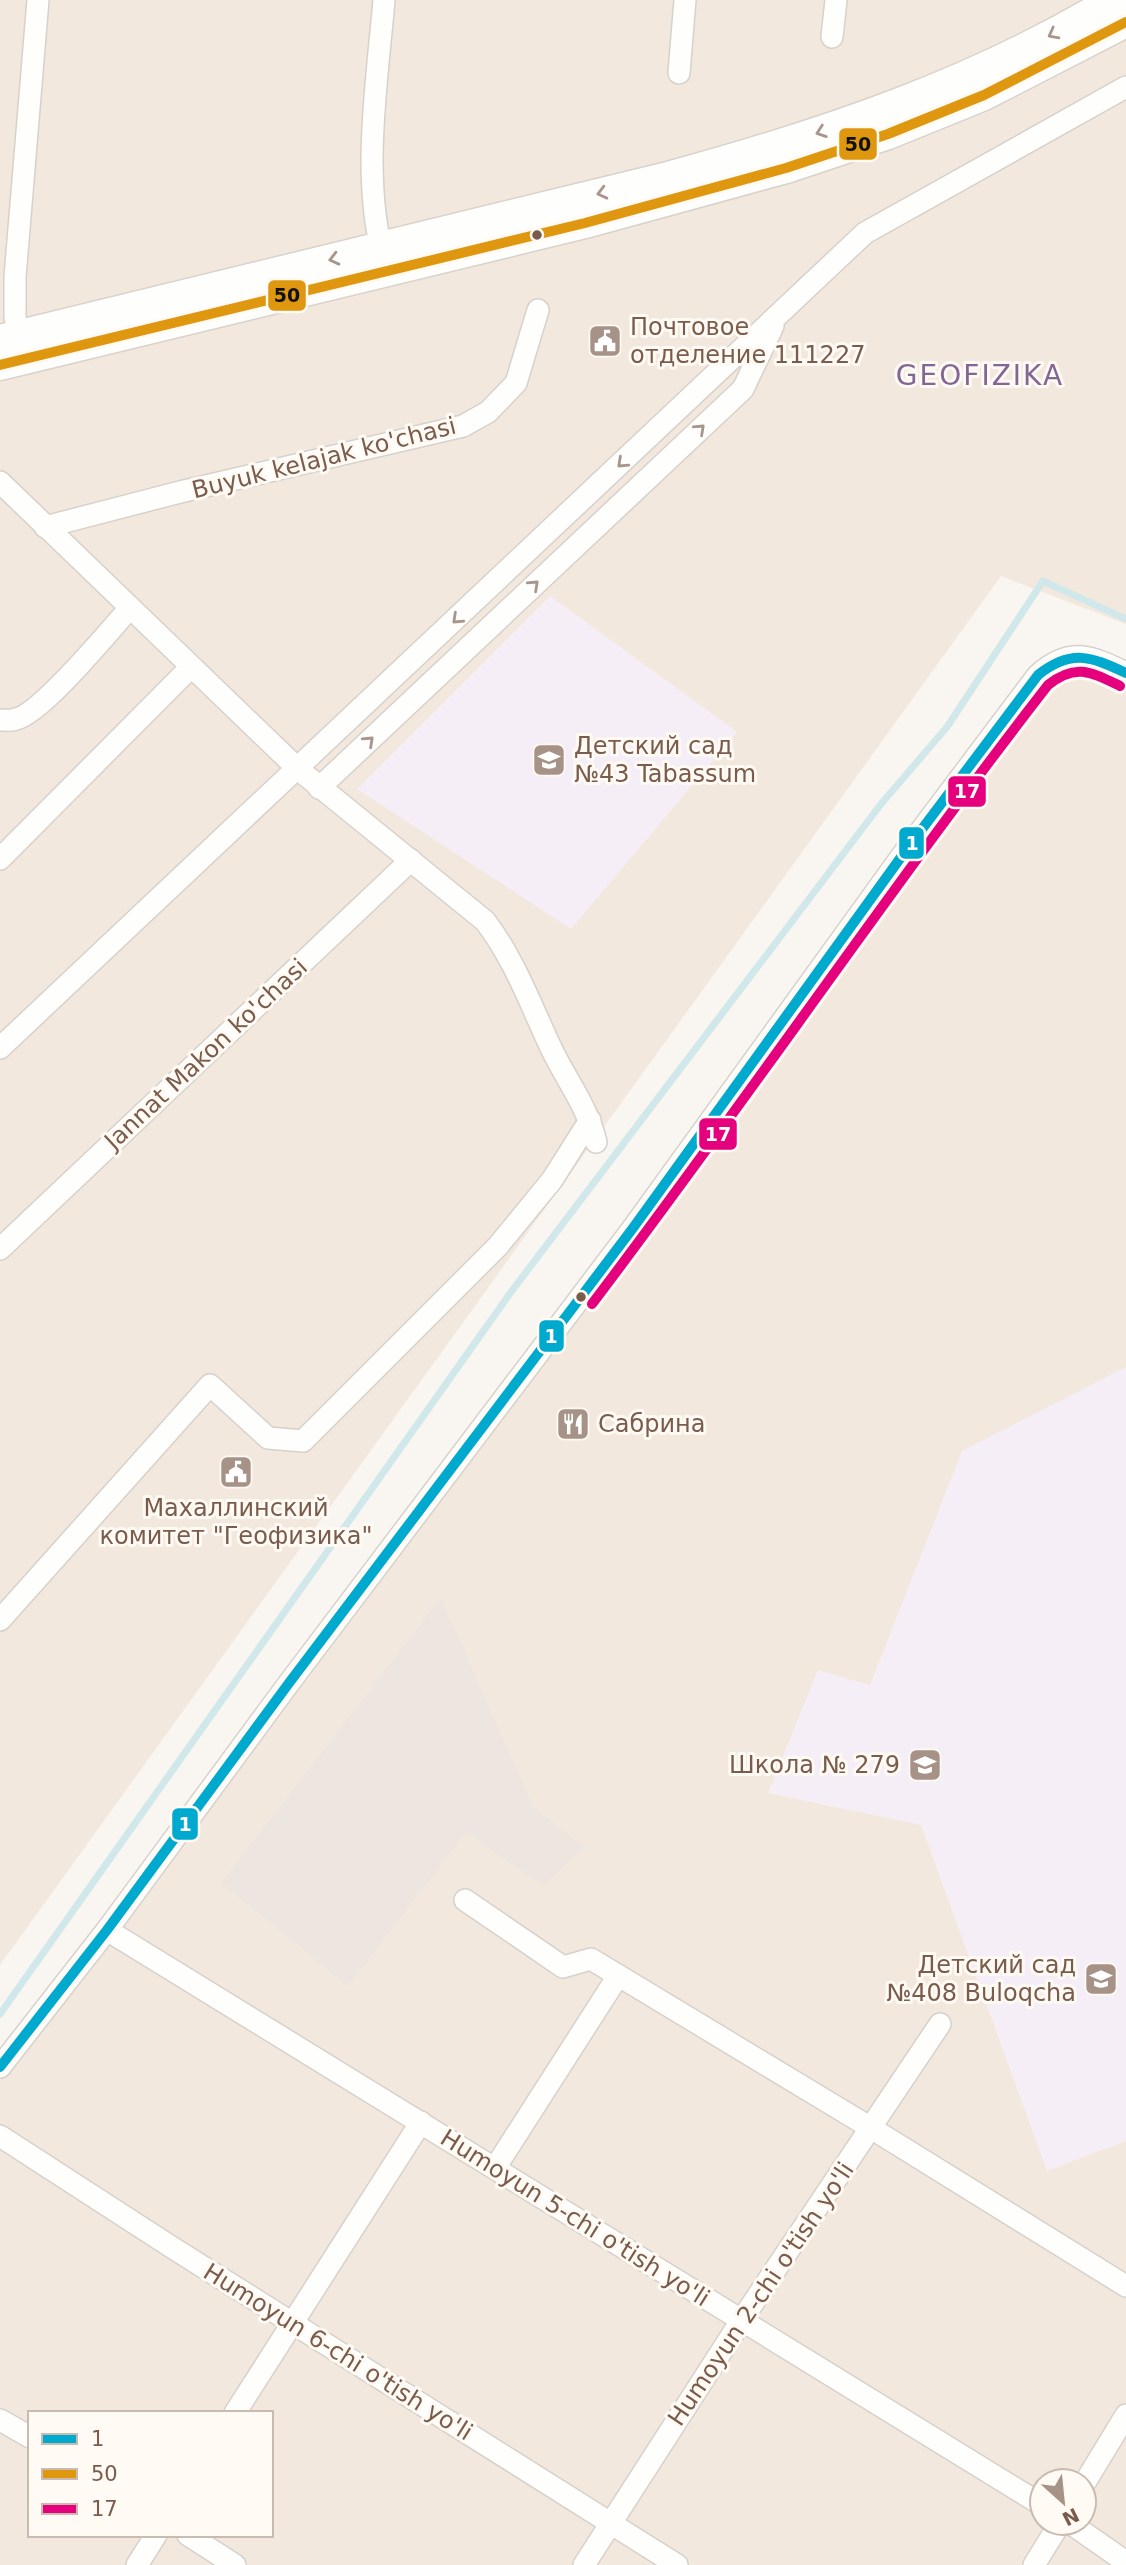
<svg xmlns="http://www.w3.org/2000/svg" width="1126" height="2565" font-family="'DejaVu Sans',sans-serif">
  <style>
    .residential { fill: #f2e8de; fill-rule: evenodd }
    .industrial { fill: #ede5e0 }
    .education { fill: #f6eef6 }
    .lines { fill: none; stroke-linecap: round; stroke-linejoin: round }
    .stream { stroke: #d0e8ea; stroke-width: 7 }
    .minor-casing { stroke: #d7d1cb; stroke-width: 24 }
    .secondary-casing { stroke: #d9d2cb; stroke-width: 33 }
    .minor { stroke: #fefefd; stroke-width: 21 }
    .secondary { stroke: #fefefd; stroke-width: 30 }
    .bus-1-casing { stroke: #fffaf3; stroke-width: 16 }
    .bus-2-casing { stroke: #fffaf3; stroke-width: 16 }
    .bus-3-casing { stroke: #fffaf3; stroke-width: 16 }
    .bus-1 { stroke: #00a9ce; stroke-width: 10 }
    .bus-2 { stroke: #de970f; stroke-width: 10 }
    .bus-3 { stroke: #e5007d; stroke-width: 10 }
    .oneway { stroke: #a8958b }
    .bus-dot { fill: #7a5c4d; stroke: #fffaf3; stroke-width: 2.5 }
    .labels { text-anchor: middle; stroke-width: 6; stroke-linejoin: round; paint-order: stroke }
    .poi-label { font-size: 24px; fill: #7a5c4d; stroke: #fffaf3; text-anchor: start }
    .street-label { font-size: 24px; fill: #7a5c4d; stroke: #fffaf3 }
    .quarter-label { font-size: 28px; letter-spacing: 2px; fill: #846695; stroke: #fffaf3 }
    .line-badge { stroke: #fffaf3; stroke-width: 2.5 }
    .badge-label { font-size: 19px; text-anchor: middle; font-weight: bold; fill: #fff }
    .pale-badge-label { font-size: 19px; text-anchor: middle; font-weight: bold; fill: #111 }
  </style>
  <rect width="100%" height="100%" fill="#f9f5f0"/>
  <!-- residential -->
  <g class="residential">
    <path d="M 0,0 L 1126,0 L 1126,624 L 1001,576 L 0,1965 Z"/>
    <path d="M 1054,663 L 1126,673 L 1126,2565 L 0,2565 L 0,2067 ZM 30,2413 L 271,2413 L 271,2535 L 30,2535 ZM 1042,2481 L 1084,2481 L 1084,2523 L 1042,2523 Z"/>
  </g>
  <!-- industrial -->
  <path class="industrial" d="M 441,1598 L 533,1807 L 585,1847 L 543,1886 L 466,1832 L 348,1986 L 221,1883 Z"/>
  <!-- education -->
  <g class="education">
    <path d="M 550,596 L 737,732 L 571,929 L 357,789 Z"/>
    <path d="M 1126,1367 L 1126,2141 L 1047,2171 L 921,1825 L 768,1793 L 818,1670 L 870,1685 L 962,1451 Z"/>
  </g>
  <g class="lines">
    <!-- stream -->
    <path class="stream" d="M 0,2014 L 511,1292 L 881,804 L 947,727 L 1043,581 L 1126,619"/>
    <defs>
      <g id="minor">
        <path d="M 384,0 C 377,83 361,179 384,260"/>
        <path d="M 832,37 L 836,0"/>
        <path d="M 679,73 L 685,0"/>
        <path d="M 21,347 L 15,317 L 15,277 L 38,0"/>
        <path d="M 0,482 L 298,769 L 485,921 C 515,960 531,1006 552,1050 C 567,1081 588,1108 596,1142"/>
        <path d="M 45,527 L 180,492 L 463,426 L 488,412 L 516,383 L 538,310"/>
        <path d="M 0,720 C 5,720 12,721 16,719 C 42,713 109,631 129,609"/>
        <path d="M 319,788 L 743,389 L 773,326"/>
        <path d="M 0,859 L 191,667"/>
        <path d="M 0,1048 L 865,233 L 1126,87"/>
        <path d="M 0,1249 L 411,860"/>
        <path d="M 0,1620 L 210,1385 L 268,1438 L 303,1441 L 498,1246 L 552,1180 L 590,1120"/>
        <path d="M 465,1900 L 563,1967 L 591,1959 L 871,2128 L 1126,2286"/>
        <path d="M 107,1930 L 1042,2505"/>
        <path d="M 0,2067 L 107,1930 L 289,1683 L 633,1228 L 904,853 L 1038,675 C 1070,646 1091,656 1126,673"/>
        <path d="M 0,2136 L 173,2248 L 677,2565"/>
        <path d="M 495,2168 L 618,1976"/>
        <path d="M 235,2413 L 421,2122"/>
        <path d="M 0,2420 L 30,2437"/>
        <path d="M 1084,2484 L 1126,2415"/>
        <path d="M 1070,2523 L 1126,2562"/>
        <path d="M 188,2535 L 235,2565"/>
        <path d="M 137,2565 L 156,2535"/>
        <path d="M 584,2565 L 741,2321 L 940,2024"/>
        <path d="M 1034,2565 L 1060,2523"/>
      </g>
      <g id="secondary">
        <path d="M 0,340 L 668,177 C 822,135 975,84 1113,0"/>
        <path d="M 0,365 L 585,223 L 786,168 L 888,134 L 984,95 L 1126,22"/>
      </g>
    </defs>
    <!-- minor casing -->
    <use href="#minor" class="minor-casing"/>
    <!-- secondary casing -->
    <use href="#secondary" class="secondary-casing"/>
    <!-- minor -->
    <use href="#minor" class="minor"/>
    <!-- secondary -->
    <use href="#secondary" class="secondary"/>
    <defs>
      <path id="bus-1" d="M 0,2067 L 107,1930 L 289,1683 L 633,1228 L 904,853 L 1038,675 C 1071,649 1090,656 1126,673"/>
      <path id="bus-2" d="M 0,365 L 585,223 L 786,168 L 888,134 L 984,95 L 1126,22"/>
      <path id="bus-3" d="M 592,1304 C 747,1100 891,887 1048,685 C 1076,663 1091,672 1120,686"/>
    </defs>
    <!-- bus-1 casing -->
    <use href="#bus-1" class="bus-1-casing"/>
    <!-- bus-2 casing -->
    <use href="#bus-2" class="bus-2-casing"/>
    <!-- bus-3 casing -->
    <use href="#bus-3" class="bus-3-casing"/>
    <!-- bus-1 -->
    <use href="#bus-1" class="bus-1"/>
    <!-- bus-2 -->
    <use href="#bus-2" class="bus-2"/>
    <!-- bus-3 -->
    <use href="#bus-3" class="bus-3"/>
  </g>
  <!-- one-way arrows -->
  <defs><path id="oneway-chevron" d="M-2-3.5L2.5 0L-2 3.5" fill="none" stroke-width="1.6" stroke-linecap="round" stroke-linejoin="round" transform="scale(1.75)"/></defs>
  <g class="oneway">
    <use href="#oneway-chevron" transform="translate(1053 34) rotate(152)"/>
    <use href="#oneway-chevron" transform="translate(821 132) rotate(161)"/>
    <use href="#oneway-chevron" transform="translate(602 193) rotate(166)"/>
    <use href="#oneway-chevron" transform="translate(334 259) rotate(166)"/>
    <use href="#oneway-chevron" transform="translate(700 429) rotate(-43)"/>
    <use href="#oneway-chevron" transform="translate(622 463) rotate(137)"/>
    <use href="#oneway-chevron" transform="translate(534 585) rotate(-43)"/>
    <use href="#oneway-chevron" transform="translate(457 619) rotate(137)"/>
    <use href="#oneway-chevron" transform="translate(369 741) rotate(-43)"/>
  </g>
  <!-- icons -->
  <defs>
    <symbol id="civic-square" viewBox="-11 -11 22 22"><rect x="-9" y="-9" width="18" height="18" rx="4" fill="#a69286" stroke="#fffaf3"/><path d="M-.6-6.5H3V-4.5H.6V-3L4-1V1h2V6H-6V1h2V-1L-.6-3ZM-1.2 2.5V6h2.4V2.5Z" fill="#fff"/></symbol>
    <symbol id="school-square" viewBox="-11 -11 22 22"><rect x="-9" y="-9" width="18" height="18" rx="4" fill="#a69286" stroke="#fffaf3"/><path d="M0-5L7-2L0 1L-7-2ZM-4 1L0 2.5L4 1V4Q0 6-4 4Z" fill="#fff"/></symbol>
    <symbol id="restaurant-square" viewBox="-11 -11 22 22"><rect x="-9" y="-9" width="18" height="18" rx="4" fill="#a69286" stroke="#fffaf3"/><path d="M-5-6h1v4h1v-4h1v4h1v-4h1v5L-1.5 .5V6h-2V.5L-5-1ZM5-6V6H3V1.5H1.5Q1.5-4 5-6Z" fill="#fff"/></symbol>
  </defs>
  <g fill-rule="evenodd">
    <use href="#civic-square" x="586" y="322" width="38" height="38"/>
    <use href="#school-square" x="530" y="741" width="38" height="38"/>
    <use href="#restaurant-square" x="554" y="1405" width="38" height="38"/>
    <use href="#civic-square" x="217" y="1453" width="38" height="38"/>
    <use href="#school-square" x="906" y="1746" width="38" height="38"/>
    <use href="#school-square" x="1082" y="1960" width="38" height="38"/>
  </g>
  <!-- markers -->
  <g class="bus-dot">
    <circle cx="537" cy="235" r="6"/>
    <circle cx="581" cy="1297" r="6"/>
  </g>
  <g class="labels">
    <!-- poi labels -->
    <g class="poi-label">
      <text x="630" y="335">Почтовое<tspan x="630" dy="28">отделение 111227</tspan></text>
      <text x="574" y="754">Детский сад<tspan x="574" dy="28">№43 Tabassum</tspan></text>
      <text x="598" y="1432">Сабрина</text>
      <text x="236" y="1516" text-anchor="middle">Махаллинский<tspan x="236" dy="28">комитет "Геофизика"</tspan></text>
      <text x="900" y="1773" text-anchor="end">Школа № 279</text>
      <text x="1076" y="1973" text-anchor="end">Детский сад<tspan x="1076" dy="28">№408 Buloqcha</tspan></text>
    </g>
    <!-- street labels -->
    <g class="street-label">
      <text transform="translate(324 458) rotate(-14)" y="8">Buyuk kelajak ko'chasi</text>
      <text transform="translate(206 1054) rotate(-43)" y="8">Jannat Makon ko'chasi</text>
      <text transform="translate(575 2218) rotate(32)" y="8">Humoyun 5-chi o'tish yo'li</text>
      <text transform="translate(761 2294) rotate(-56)" y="8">Humoyun 2-chi o'tish yo'li</text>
      <text transform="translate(338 2352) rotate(32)" y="8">Humoyun 6-chi o'tish yo'li</text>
    </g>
    <!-- quarter labels -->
    <g class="quarter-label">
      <text x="980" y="385">GEOFIZIKA</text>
    </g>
  </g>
  <g class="line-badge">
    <rect x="838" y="127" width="40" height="34" rx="7" fill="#de970f"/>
    <rect x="267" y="279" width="40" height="33" rx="7" fill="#de970f"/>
    <rect x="947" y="775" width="40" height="33" rx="7" fill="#e5007d"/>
    <rect x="898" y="826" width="27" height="34" rx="7" fill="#00a9ce"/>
    <rect x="698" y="1117" width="40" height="34" rx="7" fill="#e5007d"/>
    <rect x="538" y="1319" width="27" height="34" rx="7" fill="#00a9ce"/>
    <rect x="171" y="1807" width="28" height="34" rx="7" fill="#00a9ce"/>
  </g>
  <g class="badge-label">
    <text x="967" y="798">17</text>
    <text x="912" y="850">1</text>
    <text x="718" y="1141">17</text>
    <text x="551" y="1343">1</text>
    <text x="185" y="1831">1</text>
  </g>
  <g class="pale-badge-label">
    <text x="858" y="151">50</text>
    <text x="287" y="302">50</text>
  </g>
  <!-- legend -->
  <rect x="28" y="2411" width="245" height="126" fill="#fffaf3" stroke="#cabbb1" stroke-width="2"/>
  <rect x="42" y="2434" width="35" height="10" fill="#00a9ce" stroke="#cabbb1" stroke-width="2"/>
  <text x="91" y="2446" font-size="21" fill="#7a5c4d">1</text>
  <rect x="42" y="2469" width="35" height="10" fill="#de970f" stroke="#cabbb1" stroke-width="2"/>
  <text x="91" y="2481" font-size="21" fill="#7a5c4d">50</text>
  <rect x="42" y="2504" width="35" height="10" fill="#e5007d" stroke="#cabbb1" stroke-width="2"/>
  <text x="91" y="2516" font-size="21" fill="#7a5c4d">17</text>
  <!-- north arrow -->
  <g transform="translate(1063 2502) rotate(153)"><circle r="33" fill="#fffaf3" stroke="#cabbb1" stroke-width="2"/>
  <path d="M0-5L12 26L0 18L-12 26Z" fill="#a69286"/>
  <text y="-10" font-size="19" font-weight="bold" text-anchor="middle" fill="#7a5c4d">N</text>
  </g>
</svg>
